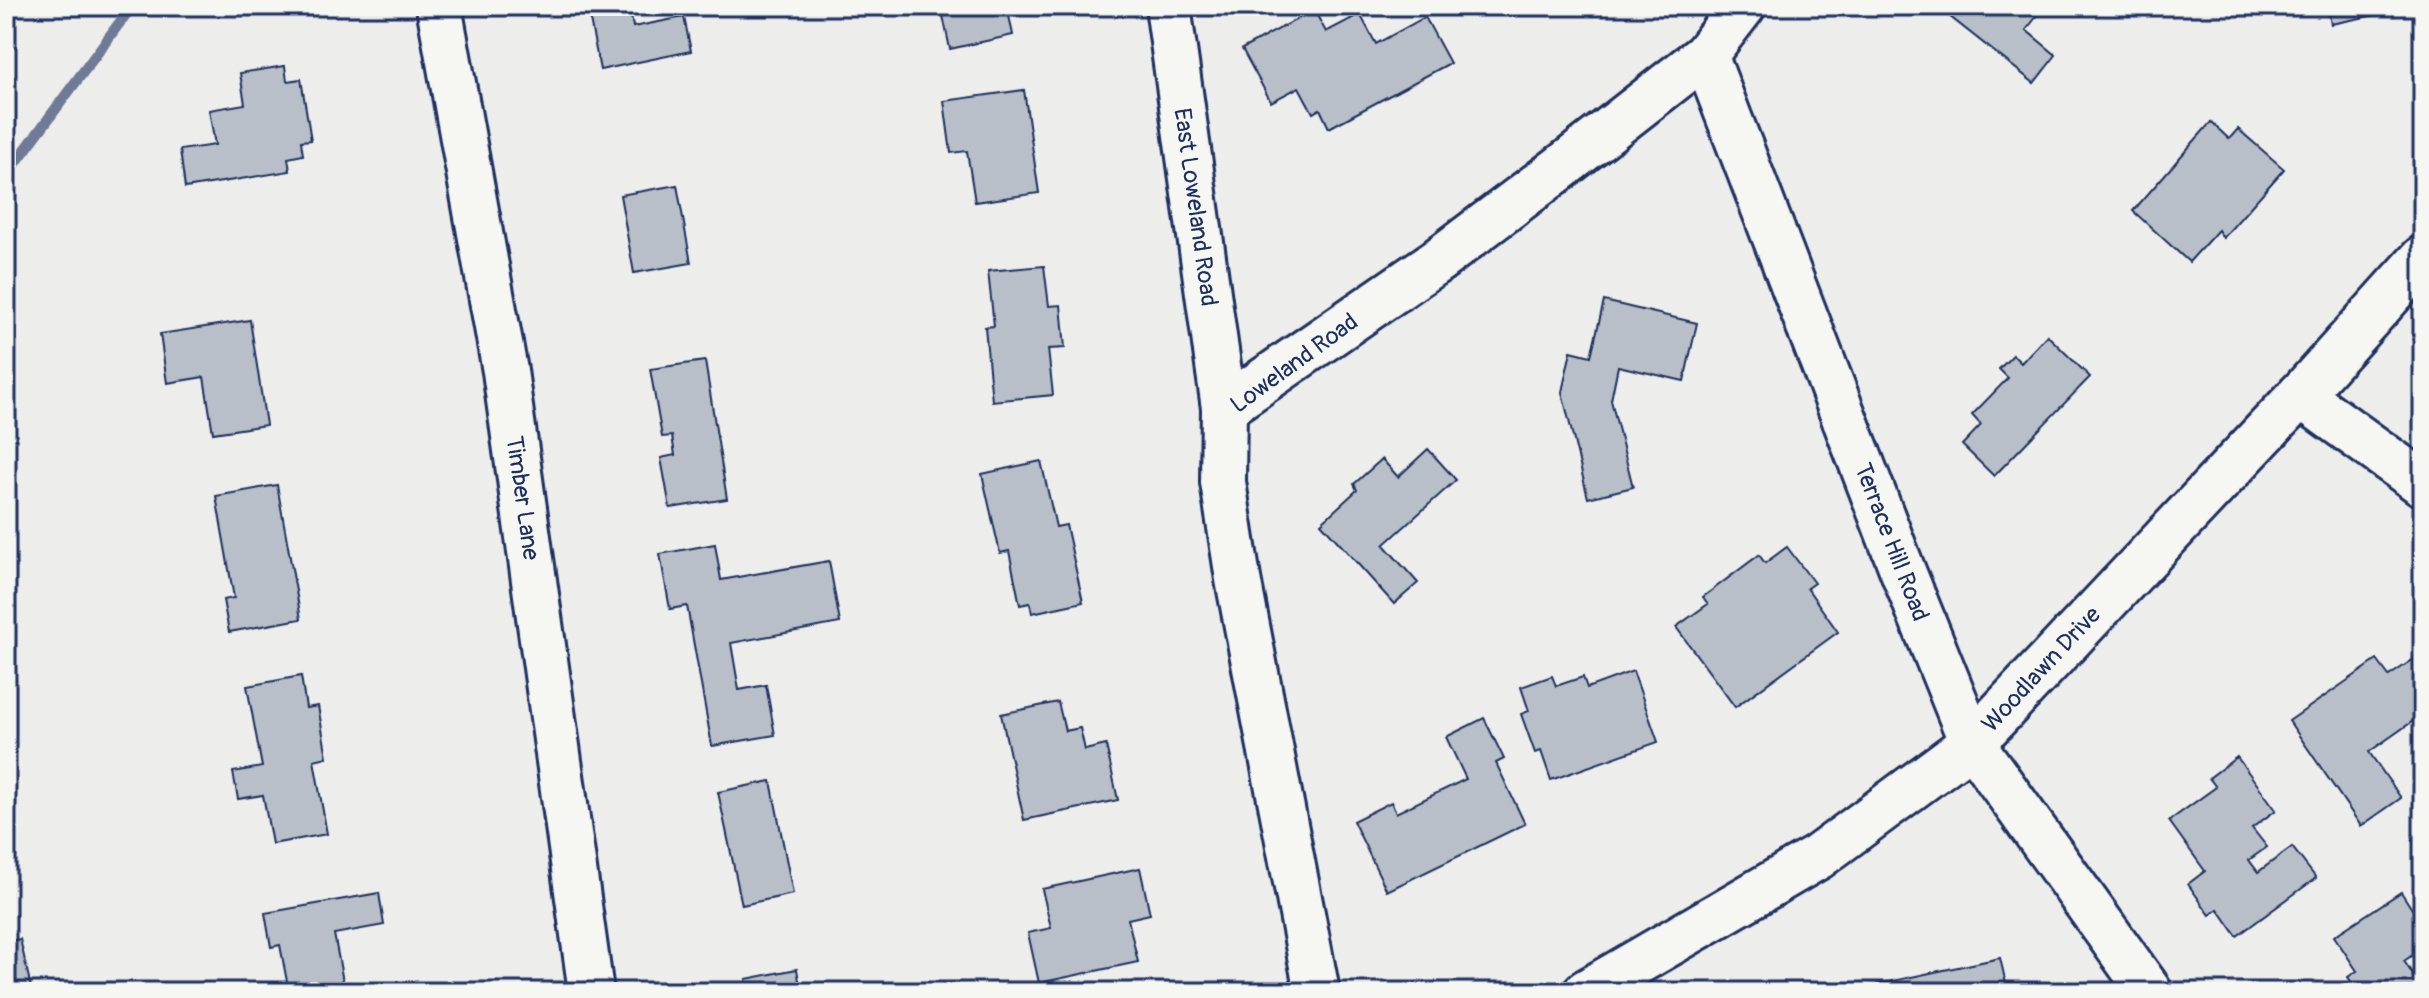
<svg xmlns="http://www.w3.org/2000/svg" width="2429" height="998" font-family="Pangolin,sans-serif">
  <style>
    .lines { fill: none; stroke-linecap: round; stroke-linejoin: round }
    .stream { stroke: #6e7a96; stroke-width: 11 }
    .building { fill: #b9bfc8; stroke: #1b2f5e; stroke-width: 2 }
    .minor-casing { stroke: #1b2f5e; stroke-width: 50 }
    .minor { stroke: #f6f6f2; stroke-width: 44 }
    .labels { text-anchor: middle; stroke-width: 6; stroke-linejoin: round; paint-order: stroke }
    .street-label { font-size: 24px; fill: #1b2f5e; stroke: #f6f6f2 }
  </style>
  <rect width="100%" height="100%" fill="#edeeec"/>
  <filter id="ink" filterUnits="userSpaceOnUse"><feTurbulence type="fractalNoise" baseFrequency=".0125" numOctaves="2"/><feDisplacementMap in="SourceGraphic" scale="16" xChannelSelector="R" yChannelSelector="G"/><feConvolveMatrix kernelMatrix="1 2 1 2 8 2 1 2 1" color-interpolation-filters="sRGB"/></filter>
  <g filter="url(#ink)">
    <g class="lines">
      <!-- stream -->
      <path class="stream" d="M 6,176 L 132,6"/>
    </g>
    <!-- building -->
    <g class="building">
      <path d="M 570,6 L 629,6 L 633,27 L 684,17 L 691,51 L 600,70 L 588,10 L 571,13 Z"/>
      <path d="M 941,6 L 1007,6 L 1013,35 L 950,49 Z"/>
      <path d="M 1949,6 L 2045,6 L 2026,30 L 2056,55 L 2034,83 L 1944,12 Z"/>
      <path d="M 2327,6 L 2405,6 L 2405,9 L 2331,24 Z"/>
      <path d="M 1314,10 L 1326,32 L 1360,14 L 1376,44 L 1425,17 L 1450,63 L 1329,128 L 1320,109 L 1313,113 L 1299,87 L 1271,102 L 1242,49 Z"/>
      <path d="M 285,66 L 287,81 L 301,79 L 311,140 L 301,141 L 303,155 L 288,158 L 290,171 L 185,188 L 180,150 L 215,145 L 209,110 L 245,104 L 240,73 Z"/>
      <path d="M 1024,90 L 1039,193 L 975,202 L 967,151 L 951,153 L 944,101 Z"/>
      <path d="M 2211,122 L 2229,139 L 2238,129 L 2284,169 L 2223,238 L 2218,230 L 2189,262 L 2133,211 Z"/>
      <path d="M 677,185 L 691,263 L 634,273 L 620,195 Z"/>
      <path d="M 1044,266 L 1049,306 L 1061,305 L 1065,348 L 1048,349 L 1053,395 L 992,401 L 985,327 L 994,326 L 988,271 Z"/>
      <path d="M 1604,301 L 1697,323 L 1684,381 L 1618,366 L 1611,400 L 1633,487 L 1588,498 L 1562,392 L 1571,351 L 1591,356 Z"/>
      <path d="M 250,320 L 266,425 L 213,433 L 204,377 L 167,383 L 160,334 Z"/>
      <path d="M 2047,335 L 2090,377 L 1994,476 L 1962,445 L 1981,425 L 1972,415 L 2008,378 L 1999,369 L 2013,355 L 2021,363 Z"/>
      <path d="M 705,361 L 727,499 L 670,508 L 661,458 L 675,455 L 672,436 L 662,437 L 650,369 Z"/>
      <path d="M 1428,449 L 1456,480 L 1384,545 L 1418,583 L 1394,604 L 1321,523 L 1357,490 L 1354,484 L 1382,459 L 1398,477 Z"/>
      <path d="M 1041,461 L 1056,527 L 1066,525 L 1083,602 L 1032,613 L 1030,603 L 1020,605 L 1009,551 L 1000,553 L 982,474 Z"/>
      <path d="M 277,485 L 301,619 L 229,632 L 223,600 L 234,598 L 216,496 Z"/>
      <path d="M 715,544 L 721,580 L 829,561 L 840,623 L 731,643 L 739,690 L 766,685 L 775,735 L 712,746 L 687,606 L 670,609 L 660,554 Z"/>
      <path d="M 1787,547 L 1814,583 L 1807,588 L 1838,632 L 1735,707 L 1676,627 L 1708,604 L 1703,597 L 1759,555 L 1765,563 Z"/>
      <path d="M 2423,653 L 2423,714 L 2369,752 L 2401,798 L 2361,826 L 2289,721 L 2377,660 L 2389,676 Z"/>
      <path d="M 1633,671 L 1658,742 L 1551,780 L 1541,751 L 1535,753 L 1521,714 L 1529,711 L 1521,687 L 1552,676 L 1556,686 L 1583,677 L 1587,688 Z"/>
      <path d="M 301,676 L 306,708 L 318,706 L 327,757 L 314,760 L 327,834 L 272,844 L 263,795 L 238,799 L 233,772 L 262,767 L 247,686 Z"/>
      <path d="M 1058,702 L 1065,731 L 1080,728 L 1085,750 L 1106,745 L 1118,800 L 1024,820 L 1001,714 Z"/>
      <path d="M 1484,718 L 1504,759 L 1496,763 L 1525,824 L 1387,891 L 1353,821 L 1391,802 L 1396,813 L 1466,779 L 1446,737 Z"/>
      <path d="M 2237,757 L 2276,810 L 2252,828 L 2267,847 L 2249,860 L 2258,872 L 2292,847 L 2316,878 L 2237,936 L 2218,909 L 2210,915 L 2188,884 L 2205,871 L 2169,821 L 2216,787 L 2209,778 Z"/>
      <path d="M 771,781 L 793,894 L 742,905 L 718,792 Z"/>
      <path d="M 1140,868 L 1150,914 L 1128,919 L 1138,962 L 1039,983 L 1028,933 L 1051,928 L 1042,889 Z"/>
      <path d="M 2401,892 L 2423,926 L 2423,948 L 2404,961 L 2421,987 L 2423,985 L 2423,992 L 2358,992 L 2348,977 L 2357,971 L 2334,936 Z"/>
      <path d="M 379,893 L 384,925 L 334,934 L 345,992 L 289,992 L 280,945 L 271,947 L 265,913 Z"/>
      <path d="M 20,939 L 32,992 L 6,992 L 6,942 Z"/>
      <path d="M 2000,958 L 2008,992 L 1846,992 L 1846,991 Z"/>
      <path d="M 797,969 L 801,992 L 749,992 L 746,979 Z"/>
    </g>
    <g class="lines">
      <defs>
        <g id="minor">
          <path d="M 439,6 L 505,371 L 591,992"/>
          <path d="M 1168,6 L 1224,408 L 1223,482 L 1238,579 L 1317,992"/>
          <path d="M 1705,55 L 1904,574 L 1972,743 L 2150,992"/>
          <path d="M 2300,395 L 2423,484"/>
          <path d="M 1224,408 L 1437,261 L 1559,169 L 1705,55 L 1743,6"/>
          <path d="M 1586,992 L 1818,857 L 1972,743 L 2300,395 L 2423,258"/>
        </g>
      </defs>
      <!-- minor casing -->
      <use href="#minor" class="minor-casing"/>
      <!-- minor -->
      <use href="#minor" class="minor"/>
    </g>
  </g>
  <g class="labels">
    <!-- street labels -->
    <g class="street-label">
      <text transform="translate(1196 207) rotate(82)" y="8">East Loweland Road</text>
      <text transform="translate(1294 363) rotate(-36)" y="8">Loweland Road</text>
      <text transform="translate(523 498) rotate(82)" y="8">Timber Lane</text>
      <text transform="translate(1892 542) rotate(69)" y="8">Terrace Hill Road</text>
      <text transform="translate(2041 669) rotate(-47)" y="8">Woodlawn Drive</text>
    </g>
  </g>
  <!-- margin -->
  <rect width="2429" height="998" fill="none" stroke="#f6f6f2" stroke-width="32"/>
  <rect x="16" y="16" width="2397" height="966" fill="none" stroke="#1b2f5e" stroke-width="3" filter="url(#ink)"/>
</svg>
